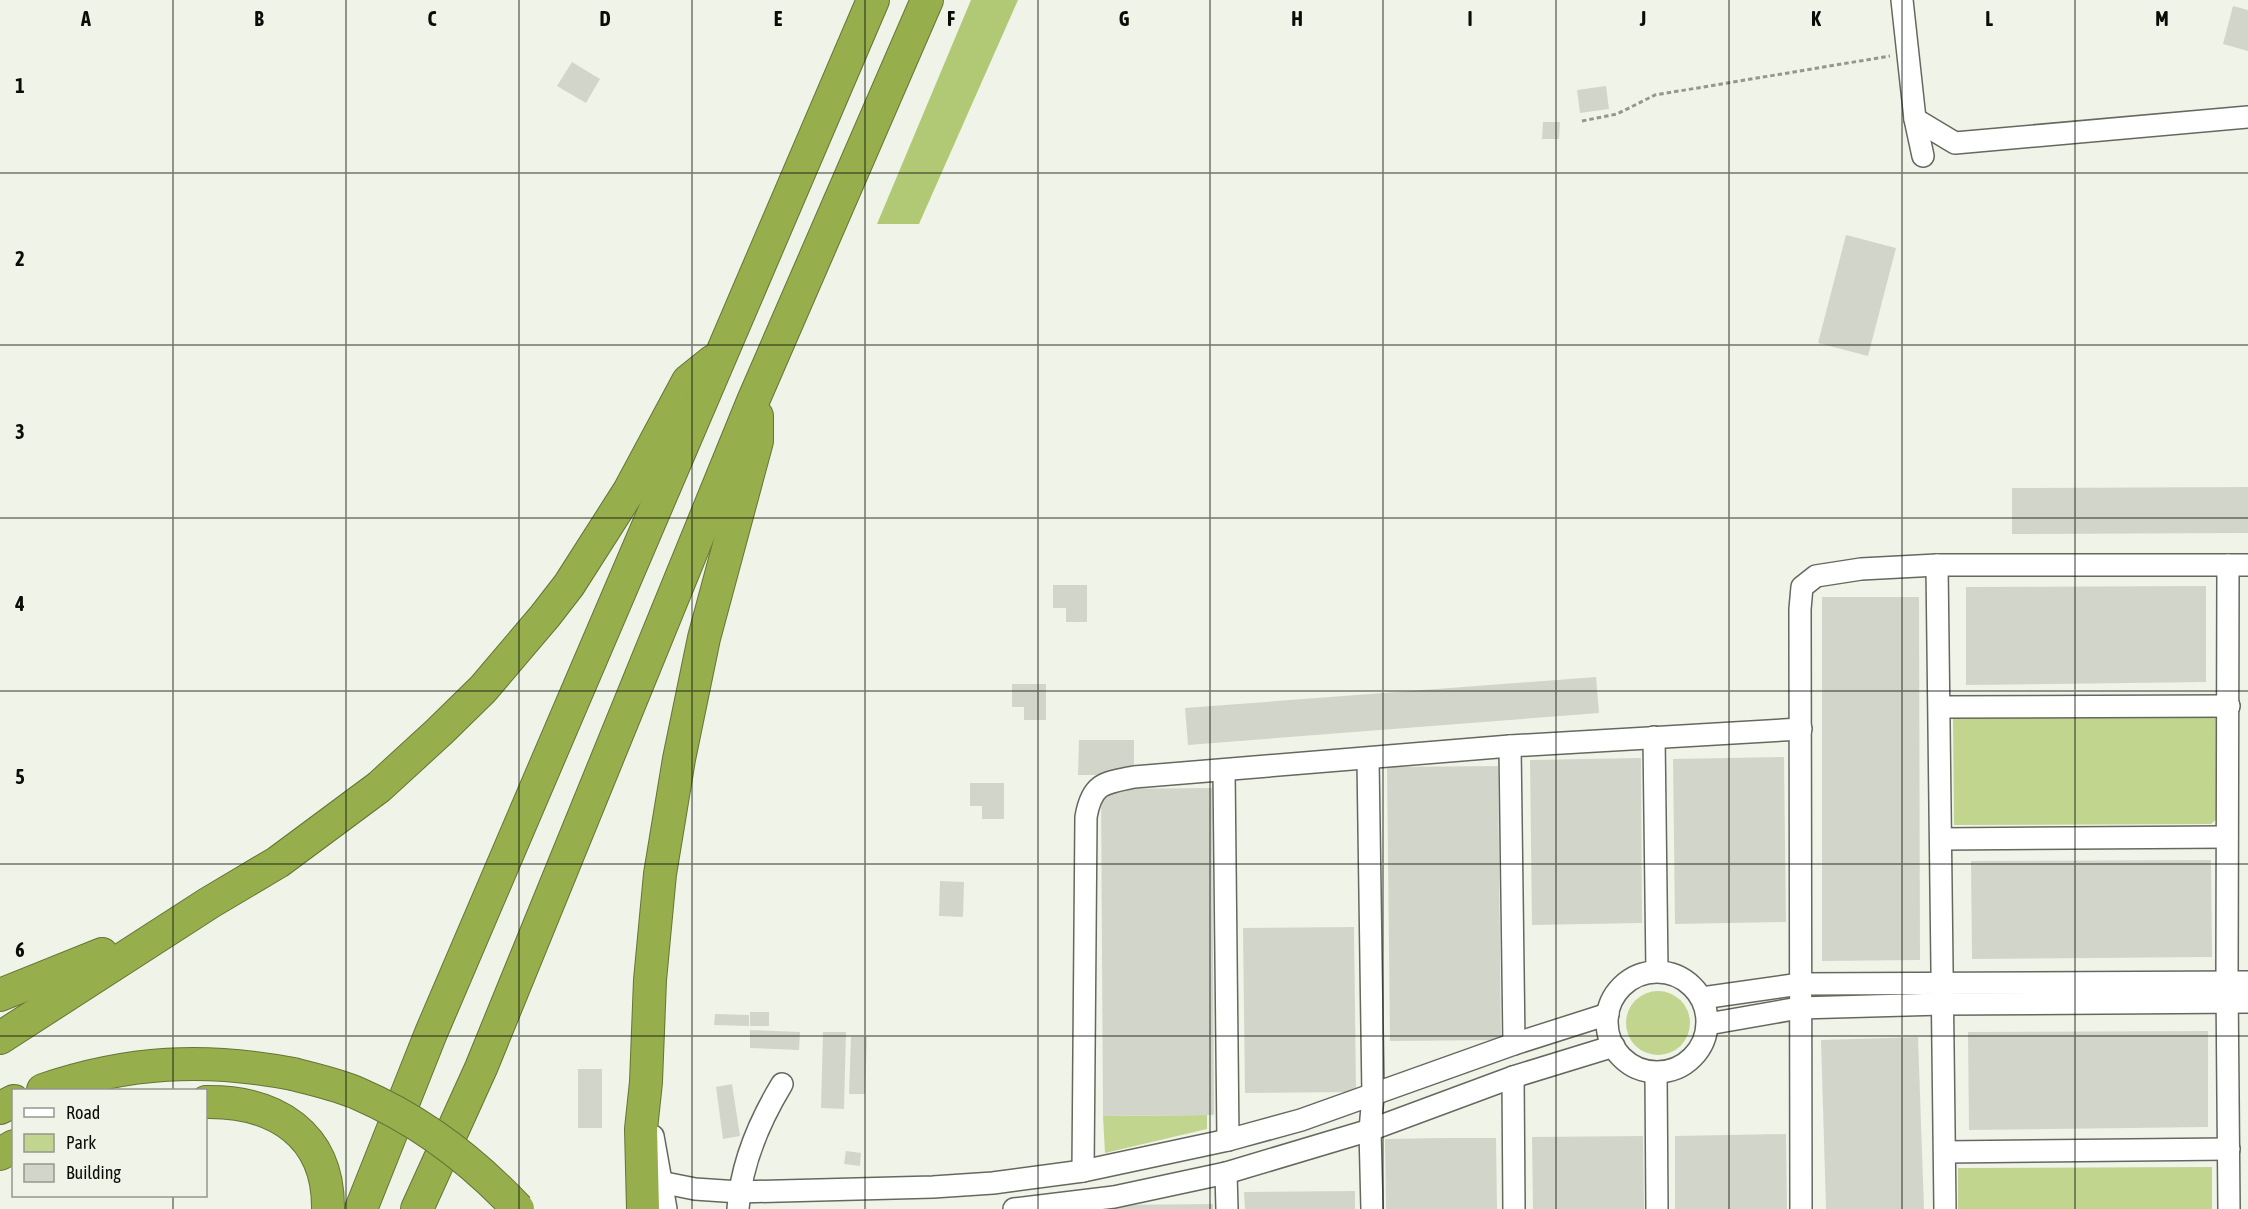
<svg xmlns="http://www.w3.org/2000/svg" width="2248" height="1209" font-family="'Asap Condensed',sans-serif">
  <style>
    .green { fill: #c1d58f }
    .forest { fill: #b1c974 }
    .building { fill: #d2d6ca }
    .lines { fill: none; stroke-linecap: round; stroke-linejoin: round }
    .minor-casing { stroke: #65685e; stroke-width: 24 }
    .highway-casing { stroke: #657534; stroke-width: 34 }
    .path { stroke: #94978e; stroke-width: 3; stroke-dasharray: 4.5 3; stroke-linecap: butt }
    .minor { stroke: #fff; stroke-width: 21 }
    .highway { stroke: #96ae4c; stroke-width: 32 }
    .highway-bridge-casing { stroke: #657534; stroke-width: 34; stroke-linecap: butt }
    .highway-bridge { stroke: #96ae4c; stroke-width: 32 }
    .grid { fill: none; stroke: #0b0c08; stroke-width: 1.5; stroke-opacity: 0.55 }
    .grid-label { font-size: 20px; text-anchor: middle; font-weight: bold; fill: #0b0c08; stroke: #f0f4e8; stroke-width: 5; stroke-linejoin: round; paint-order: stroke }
  </style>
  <rect width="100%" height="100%" fill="#f0f4e8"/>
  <!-- green -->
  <g class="green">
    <path d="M 2217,716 L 2218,818 L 2211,824 L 1954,825 L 1953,718 Z"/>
    <circle cx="1658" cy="1023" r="32"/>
    <path d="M 1207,1115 L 1207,1129 L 1105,1153 L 1103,1116 Z"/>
    <path d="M 2212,1167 L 2212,1209 L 1958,1209 L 1958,1168 Z"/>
  </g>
  <!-- forest -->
  <path class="forest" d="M 971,0 L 1018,0 L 919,224 L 877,224 Z"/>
  <!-- building -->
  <g class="building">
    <path d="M 2233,6 L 2248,10 L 2248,51 L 2223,44 Z"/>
    <path d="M 572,62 L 600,79 L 586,103 L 557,86 Z"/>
    <path d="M 1606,86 L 1609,109 L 1580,113 L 1577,90 Z"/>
    <path d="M 1543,122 L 1560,122 L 1559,139 L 1542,139 Z"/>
    <path d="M 1846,235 L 1896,248 L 1868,356 L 1818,343 Z"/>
    <path d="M 2248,487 L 2248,533 L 2012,534 L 2012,488 Z"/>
    <path d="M 1053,585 L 1087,585 L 1087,622 L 1066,622 L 1066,608 L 1053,608 Z"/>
    <path d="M 2206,586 L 2206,682 L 1966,685 L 1966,587 Z"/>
    <path d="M 1822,597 L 1919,597 L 1920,960 L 1822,961 Z"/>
    <path d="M 1596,677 L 1599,713 L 1188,745 L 1185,708 Z"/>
    <path d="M 1012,684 L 1046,684 L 1046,720 L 1024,720 L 1024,707 L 1012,707 Z"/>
    <path d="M 1079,740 L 1134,740 L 1134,775 L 1078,775 Z"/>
    <path d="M 1784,757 L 1786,922 L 1675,924 L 1673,759 Z"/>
    <path d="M 1641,758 L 1642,923 L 1532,925 L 1530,760 Z"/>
    <path d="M 1498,766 L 1501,1040 L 1390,1041 L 1387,767 Z"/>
    <path d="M 970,783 L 1004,783 L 1004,819 L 982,819 L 982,806 L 970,806 Z"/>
    <path d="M 1212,788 L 1214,1115 L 1103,1116 L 1101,789 Z"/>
    <path d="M 2211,860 L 2212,957 L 1972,959 L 1971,861 Z"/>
    <path d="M 940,881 L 964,882 L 963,917 L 939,916 Z"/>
    <path d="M 1354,927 L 1356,1092 L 1245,1093 L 1243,928 Z"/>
    <rect x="750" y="1012" width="19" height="14"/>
    <path d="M 715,1014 L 749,1015 L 749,1026 L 714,1025 Z"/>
    <path d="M 750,1030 L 800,1032 L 799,1050 L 750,1048 Z"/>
    <path d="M 2208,1031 L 2208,1127 L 1969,1130 L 1968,1032 Z"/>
    <path d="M 823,1032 L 846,1032 L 844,1109 L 821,1108 Z"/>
    <path d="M 851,1037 L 867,1037 L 865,1094 L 849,1094 Z"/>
    <path d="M 1918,1037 L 1924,1209 L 1826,1209 L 1821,1040 Z"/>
    <rect x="578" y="1069" width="24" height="59"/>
    <path d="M 732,1084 L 740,1136 L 723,1139 L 716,1087 Z"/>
    <path d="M 1786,1134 L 1787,1209 L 1675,1209 L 1675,1136 Z"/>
    <path d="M 1643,1136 L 1644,1209 L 1533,1209 L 1532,1137 Z"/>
    <path d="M 1442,1138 L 1496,1138 L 1497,1209 L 1386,1209 L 1385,1139 Z"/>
    <path d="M 846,1151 L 861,1153 L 860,1166 L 844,1164 Z"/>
    <path d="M 1355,1191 L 1355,1209 L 1245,1209 L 1244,1192 Z"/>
    <path d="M 1213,1204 L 1213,1209 L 1102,1209 L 1102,1205 Z"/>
  </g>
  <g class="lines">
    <defs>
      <g id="minor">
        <path d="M 1902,0 L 1915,119 L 1923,156"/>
        <path d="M 1915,119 L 1955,143 L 2248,117"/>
        <path d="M 1937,565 L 1945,1209"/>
        <path d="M 2228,565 L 2227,983 L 2229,1209"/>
        <path d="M 1940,707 L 2229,706"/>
        <path d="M 1654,737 L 1657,971"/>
        <path d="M 1510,746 L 1514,1044"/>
        <path d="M 1368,759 L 1373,1096 L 1370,1130 L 1372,1209"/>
        <path d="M 1224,770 L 1228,1140"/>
        <path d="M 1941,839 L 2227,837"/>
        <circle cx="1657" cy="1022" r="50"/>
        <path d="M 1702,998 L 1800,984 L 2248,982"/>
        <path d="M 1708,1024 L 1799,1008 L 1942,1004 L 2248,1002"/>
        <path d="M 1656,1073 L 1657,1209"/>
        <path d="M 1513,1077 L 1514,1209"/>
        <path d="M 653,1136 L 666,1209"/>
        <path d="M 1945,1152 L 2229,1149"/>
        <path d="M 1083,1171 L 1086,817 C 1092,783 1104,783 1134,777 L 1510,746 L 1801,729"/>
        <path d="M 1226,1173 L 1227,1209"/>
        <path d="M 660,1182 L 695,1189 L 739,1192 L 933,1187 L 993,1183 L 1083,1171 L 1228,1140 L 1301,1120 L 1514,1044 L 1608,1014"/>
        <path d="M 738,1209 C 741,1164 759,1122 782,1084"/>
        <path d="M 1014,1209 L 1114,1197 L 1226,1173 L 1370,1130 L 1513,1077 L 1614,1046"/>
        <path d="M 1801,1209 L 1800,609 L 1802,587 L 1816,576 L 1861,569 L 1937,565 L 2248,565"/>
      </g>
      <g id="highway">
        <path d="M 0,995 L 102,954"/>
        <path d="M 0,1038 L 209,903 L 278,862 L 379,787 L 439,732 L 483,689 L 545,616 L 569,585 L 629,491 L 688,381 L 713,361"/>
        <path d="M 43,1090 C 128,1061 205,1057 293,1074"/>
        <path d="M 206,1102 C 275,1101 329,1134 328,1209"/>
        <path d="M 0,1108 L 14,1101"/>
        <path d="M 0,1154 L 14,1146"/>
        <path d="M 361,1209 L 431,1033 L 873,0"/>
        <path d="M 417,1209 L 481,1068 L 753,401 L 927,0"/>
        <path d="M 643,1209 L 641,1129 L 646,1082 L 650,980 L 660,874 L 679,759 L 704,638 L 757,441 L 757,416"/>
      </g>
    </defs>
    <!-- minor casing -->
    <use href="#minor" class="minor-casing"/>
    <!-- highway casing -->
    <use href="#highway" class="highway-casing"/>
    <!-- path -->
    <path class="path" d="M 1582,121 L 1617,114 L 1655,95 L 1890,56"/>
    <!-- minor -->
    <use href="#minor" class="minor"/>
    <!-- highway -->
    <use href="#highway" class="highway"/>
    <defs>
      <path id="highway-bridge" d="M 293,1074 C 315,1080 339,1085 359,1094 C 419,1120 473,1161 518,1209"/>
    </defs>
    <!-- highway-bridge casing -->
    <use href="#highway-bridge" class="highway-bridge-casing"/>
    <!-- highway-bridge -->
    <use href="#highway-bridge" class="highway-bridge"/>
  </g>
  <!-- grid -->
  <path class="grid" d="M 173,0 L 173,1090M 346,0 L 346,1209M 519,0 L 519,1209M 692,0 L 692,1209M 865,0 L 865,1209M 1038,0 L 1038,1209M 1210,0 L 1210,1209M 1383,0 L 1383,1209M 1556,0 L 1556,1209M 1729,0 L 1729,1209M 1902,0 L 1902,1209M 2075,0 L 2075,1209M 0,173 L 2248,173M 0,345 L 2248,345M 0,518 L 2248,518M 0,691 L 2248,691M 0,864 L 2248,864M 0,1036 L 2248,1036M 173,1196 L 173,1209"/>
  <g class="grid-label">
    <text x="86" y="26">A</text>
    <text x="259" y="26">B</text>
    <text x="432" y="26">C</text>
    <text x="605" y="26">D</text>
    <text x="778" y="26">E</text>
    <text x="951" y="26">F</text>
    <text x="1124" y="26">G</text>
    <text x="1297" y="26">H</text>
    <text x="1470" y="26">I</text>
    <text x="1643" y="26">J</text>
    <text x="1816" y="26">K</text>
    <text x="1989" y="26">L</text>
    <text x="2162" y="26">M</text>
    <text x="20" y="93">1</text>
    <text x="20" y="266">2</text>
    <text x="20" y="439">3</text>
    <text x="20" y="611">4</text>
    <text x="20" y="784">5</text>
    <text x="20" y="957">6</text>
  </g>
  <!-- legend -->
  <rect x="12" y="1089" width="195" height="108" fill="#f0f4e8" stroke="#94978e" stroke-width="1.5"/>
  <rect x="24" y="1108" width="30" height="9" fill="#ffffff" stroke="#94978e" stroke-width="1.5"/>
  <text x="66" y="1119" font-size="18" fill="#0b0c08">Road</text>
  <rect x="24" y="1134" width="30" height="18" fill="#c1d58f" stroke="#94978e" stroke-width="1.5"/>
  <text x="66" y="1149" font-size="18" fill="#0b0c08">Park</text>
  <rect x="24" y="1164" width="30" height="18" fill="#d2d6ca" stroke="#94978e" stroke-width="1.5"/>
  <text x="66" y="1179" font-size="18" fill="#0b0c08">Building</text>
</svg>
